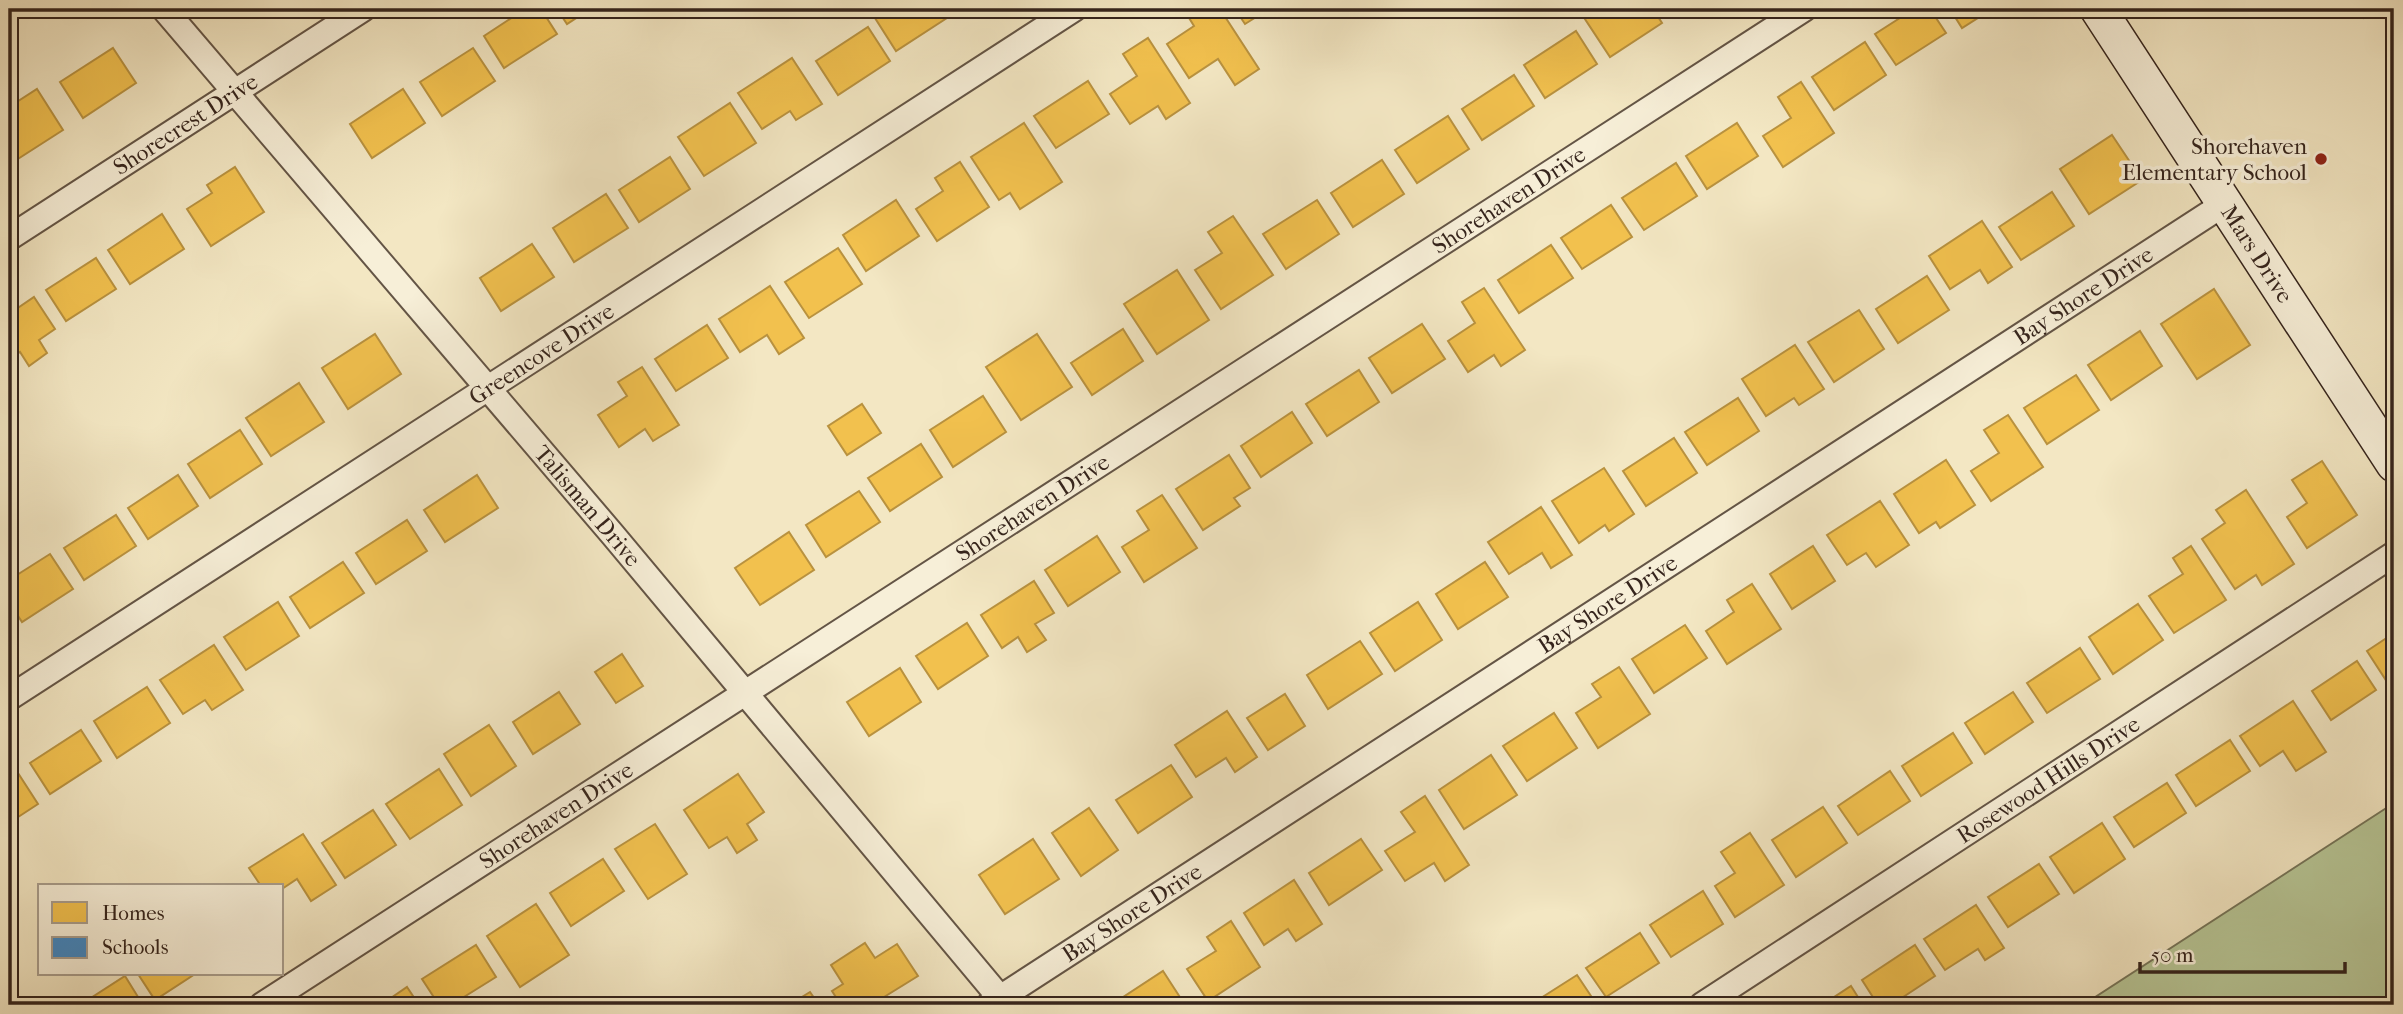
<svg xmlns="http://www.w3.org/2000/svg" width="2403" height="1014" font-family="'IM FELL French Canon',serif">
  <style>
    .green { fill: #b7c696; stroke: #767559; stroke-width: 2 }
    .homes { fill: #f2c14e; stroke: #b9923f; stroke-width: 2 }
    .schools { fill: #3f88c5; stroke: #3c6a92; stroke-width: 2 }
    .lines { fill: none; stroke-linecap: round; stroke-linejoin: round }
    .street-casing { stroke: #645546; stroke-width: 28 }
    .secondary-casing { stroke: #35241c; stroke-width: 38 }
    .street { stroke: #f7efd8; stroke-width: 24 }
    .secondary { stroke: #f7efd8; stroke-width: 35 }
    .poi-dot { fill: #8f2418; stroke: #f7efd8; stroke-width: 2.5 }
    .labels { text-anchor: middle; stroke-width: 7; stroke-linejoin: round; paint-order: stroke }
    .street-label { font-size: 23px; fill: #35241c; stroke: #f7efd8 }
    .poi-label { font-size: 23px; fill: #35241c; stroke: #f7efd8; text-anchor: end }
  </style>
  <rect width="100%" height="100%" fill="#f3e7c3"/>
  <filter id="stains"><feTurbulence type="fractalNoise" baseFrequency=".00286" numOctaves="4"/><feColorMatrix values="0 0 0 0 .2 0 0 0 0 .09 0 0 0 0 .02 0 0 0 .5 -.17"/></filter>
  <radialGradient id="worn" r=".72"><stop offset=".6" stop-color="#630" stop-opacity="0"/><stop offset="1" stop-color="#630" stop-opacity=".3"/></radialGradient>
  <!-- green -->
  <path class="green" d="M 2394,803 L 2394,1005 L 2083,1005 Z"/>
  <!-- homes -->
  <g class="homes">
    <path d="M 525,9 L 541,9 L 557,34 L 504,68 L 484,36 Z"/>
    <path d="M 557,9 L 590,9 L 567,24 Z"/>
    <path d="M 889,9 L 945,9 L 950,16 L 896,51 L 875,18 Z"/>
    <path d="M 1191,9 L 1220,9 L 1259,69 L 1235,85 L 1218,59 L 1189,78 L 1167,44 L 1194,26 L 1186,13 Z"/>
    <path d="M 1235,9 L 1269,9 L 1245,24 Z"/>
    <path d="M 1588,9 L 1653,9 L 1662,23 L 1610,57 L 1581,13 Z"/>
    <path d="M 1914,9 L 1930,9 L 1946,33 L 1896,65 L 1875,34 Z"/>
    <path d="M 1950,9 L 1992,9 L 1962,28 Z"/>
    <path d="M 868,27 L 890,61 L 838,95 L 816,61 Z"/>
    <path d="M 1576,31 L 1597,64 L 1545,98 L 1524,65 Z"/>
    <path d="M 1148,38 L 1190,103 L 1166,119 L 1158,106 L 1130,124 L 1110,94 L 1137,76 L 1123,54 Z"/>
    <path d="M 1865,42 L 1886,75 L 1834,110 L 1812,77 Z"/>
    <path d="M 113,48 L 136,83 L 83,118 L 60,82 Z"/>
    <path d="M 473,48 L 495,81 L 442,116 L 420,82 Z"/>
    <path d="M 792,58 L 822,104 L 796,120 L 790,111 L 762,129 L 738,93 Z"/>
    <path d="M 1514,75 L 1534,106 L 1482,140 L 1462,109 Z"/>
    <path d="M 1088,81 L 1109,114 L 1056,148 L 1034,116 Z"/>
    <path d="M 1801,82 L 1834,133 L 1783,167 L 1763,136 L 1791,118 L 1778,97 Z"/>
    <path d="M 37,89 L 63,130 L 10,164 L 9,107 Z"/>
    <path d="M 403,89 L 425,123 L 372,158 L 350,124 Z"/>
    <path d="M 730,103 L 756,143 L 704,176 L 678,137 Z"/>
    <path d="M 1448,116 L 1469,149 L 1417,183 L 1395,150 Z"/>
    <path d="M 1024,123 L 1062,182 L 1020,209 L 1010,193 L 999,200 L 971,157 Z"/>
    <path d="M 1737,123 L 1758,156 L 1707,189 L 1686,156 Z"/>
    <path d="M 2112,135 L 2142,180 L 2089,214 L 2060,169 Z"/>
    <path d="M 670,157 L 690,189 L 639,222 L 619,190 Z"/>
    <path d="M 1382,160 L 1404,194 L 1353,227 L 1331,193 Z"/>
    <path d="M 960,162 L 989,207 L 937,241 L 916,209 L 943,191 L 935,178 Z"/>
    <path d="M 1676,163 L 1697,196 L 1644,230 L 1622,198 Z"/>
    <path d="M 235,167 L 264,212 L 211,246 L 187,209 L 212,193 L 207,185 Z"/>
    <path d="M 2052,192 L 2074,226 L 2021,260 L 1999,227 Z"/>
    <path d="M 606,194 L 628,228 L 574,262 L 553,228 Z"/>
    <path d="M 896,200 L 919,236 L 866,271 L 843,235 Z"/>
    <path d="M 1317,200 L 1339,234 L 1286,269 L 1263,234 Z"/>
    <path d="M 1611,205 L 1632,237 L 1582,269 L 1561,238 Z"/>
    <path d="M 162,214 L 184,249 L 130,284 L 108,250 Z"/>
    <path d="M 1233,216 L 1273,275 L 1221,309 L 1195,270 L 1222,253 L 1208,232 Z"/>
    <path d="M 1982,221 L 2012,267 L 1988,283 L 1980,270 L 1950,289 L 1929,256 Z"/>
    <path d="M 532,244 L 554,277 L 501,311 L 480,278 Z"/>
    <path d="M 1551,245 L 1573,278 L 1519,313 L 1498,280 Z"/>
    <path d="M 838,248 L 862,284 L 809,318 L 785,282 Z"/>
    <path d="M 96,258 L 116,289 L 66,321 L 46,290 Z"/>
    <path d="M 1177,270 L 1209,320 L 1157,354 L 1124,304 Z"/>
    <path d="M 1927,276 L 1949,310 L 1898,343 L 1876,309 Z"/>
    <path d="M 770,286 L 804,338 L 779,354 L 767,335 L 740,352 L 719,319 Z"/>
    <path d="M 1484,288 L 1525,350 L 1501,366 L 1494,355 L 1468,372 L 1448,341 L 1475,323 L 1462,302 Z"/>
    <path d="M 2214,289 L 2250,345 L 2197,379 L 2161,324 Z"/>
    <path d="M 34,297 L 55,329 L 39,340 L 47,353 L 29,366 L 20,352 L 9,359 L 9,314 Z"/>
    <path d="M 1859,310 L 1884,349 L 1834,382 L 1808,342 Z"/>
    <path d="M 1422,324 L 1445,359 L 1392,393 L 1369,358 Z"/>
    <path d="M 707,325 L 728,358 L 676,391 L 655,359 Z"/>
    <path d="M 1123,329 L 1143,361 L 1092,395 L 1071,363 Z"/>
    <path d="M 2140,331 L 2162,366 L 2111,400 L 2088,365 Z"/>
    <path d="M 375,334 L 401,374 L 348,409 L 322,368 Z"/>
    <path d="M 1037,334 L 1072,387 L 1021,420 L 986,367 Z"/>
    <path d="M 1795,345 L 1824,389 L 1799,405 L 1794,398 L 1766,416 L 1742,379 Z"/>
    <path d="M 642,367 L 679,425 L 653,441 L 645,429 L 619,447 L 598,415 L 627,396 L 618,382 Z"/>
    <path d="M 1359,370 L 1379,402 L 1327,436 L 1306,404 Z"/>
    <path d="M 2076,375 L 2099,410 L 2047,444 L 2024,408 Z"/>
    <path d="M 299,383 L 324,422 L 271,456 L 246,418 Z"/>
    <path d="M 983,396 L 1006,432 L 953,467 L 930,430 Z"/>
    <path d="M 1738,398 L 1759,431 L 1707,465 L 1685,432 Z"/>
    <path d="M 862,404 L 881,433 L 847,455 L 828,426 Z"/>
    <path d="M 1292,412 L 1312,443 L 1261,477 L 1241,446 Z"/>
    <path d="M 2008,415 L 2043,467 L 1991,501 L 1971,471 L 1999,453 L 1984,430 Z"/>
    <path d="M 240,430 L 262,464 L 210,498 L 188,464 Z"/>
    <path d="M 1674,438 L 1697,473 L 1646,506 L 1623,471 Z"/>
    <path d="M 921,444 L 942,477 L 890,511 L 868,478 Z"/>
    <path d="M 1229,455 L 1250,488 L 1234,498 L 1240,506 L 1203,530 L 1176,489 Z"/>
    <path d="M 1946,460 L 1975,505 L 1940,528 L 1936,522 L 1919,533 L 1894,494 Z"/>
    <path d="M 2322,461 L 2357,515 L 2307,548 L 2287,517 L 2307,503 L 2292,480 Z"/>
    <path d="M 1604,468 L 1634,514 L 1609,531 L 1605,525 L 1579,543 L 1552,501 Z"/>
    <path d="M 178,475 L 198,506 L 148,539 L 128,508 Z"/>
    <path d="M 477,475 L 498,508 L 445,542 L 424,510 Z"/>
    <path d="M 2246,490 L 2294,564 L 2262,585 L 2256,575 L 2235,589 L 2202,539 L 2225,523 L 2216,510 Z"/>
    <path d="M 859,491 L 880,522 L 826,557 L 806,525 Z"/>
    <path d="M 1162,495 L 1197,548 L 1144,582 L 1122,547 L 1149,530 L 1137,511 Z"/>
    <path d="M 1880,501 L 1909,545 L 1876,567 L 1866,553 L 1847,565 L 1827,535 Z"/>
    <path d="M 1541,507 L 1572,555 L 1551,568 L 1542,553 L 1509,574 L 1488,542 Z"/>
    <path d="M 116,515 L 136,546 L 84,580 L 64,548 Z"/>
    <path d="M 407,520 L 427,551 L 376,584 L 356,553 Z"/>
    <path d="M 789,532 L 814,570 L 760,605 L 735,568 Z"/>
    <path d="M 1097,536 L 1120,572 L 1068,606 L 1045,570 Z"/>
    <path d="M 1813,546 L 1835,581 L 1792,609 L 1770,574 Z"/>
    <path d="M 2191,546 L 2226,600 L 2174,633 L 2149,596 L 2183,574 L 2173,558 Z"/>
    <path d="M 50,554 L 73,589 L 22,622 L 9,602 L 9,580 Z"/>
    <path d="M 343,562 L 364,593 L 310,628 L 290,597 Z"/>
    <path d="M 1485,562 L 1508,597 L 1458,629 L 1436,594 Z"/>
    <path d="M 1034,581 L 1054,613 L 1035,624 L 1046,640 L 1027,652 L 1018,637 L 1002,648 L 981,615 Z"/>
    <path d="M 1752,584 L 1781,629 L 1727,664 L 1706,631 L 1734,612 L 1727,600 Z"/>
    <path d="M 278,602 L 299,636 L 246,670 L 224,637 Z"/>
    <path d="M 1418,602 L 1442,640 L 1395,671 L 1370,633 Z"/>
    <path d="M 2138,604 L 2163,640 L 2113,674 L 2089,637 Z"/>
    <path d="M 967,623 L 988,656 L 938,689 L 916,656 Z"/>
    <path d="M 1685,625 L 1707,658 L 1654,693 L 1632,659 Z"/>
    <path d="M 2394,633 L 2394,686 L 2391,688 L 2367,651 Z"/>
    <path d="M 1360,641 L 1382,674 L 1328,709 L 1307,675 Z"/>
    <path d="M 214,645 L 243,690 L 212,710 L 205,700 L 183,714 L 160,680 Z"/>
    <path d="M 2080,648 L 2100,679 L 2047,713 L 2027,683 Z"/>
    <path d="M 622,654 L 643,686 L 616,703 L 595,672 Z"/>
    <path d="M 2357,661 L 2376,690 L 2331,720 L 2312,691 Z"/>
    <path d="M 1619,667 L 1650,714 L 1598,748 L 1576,713 L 1601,697 L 1592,684 Z"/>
    <path d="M 900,668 L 921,702 L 869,736 L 847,702 Z"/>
    <path d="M 147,687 L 170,723 L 117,758 L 94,721 Z"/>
    <path d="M 559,692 L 580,724 L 533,754 L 513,722 Z"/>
    <path d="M 2013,692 L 2033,722 L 1985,754 L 1965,723 Z"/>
    <path d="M 1285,694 L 1305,726 L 1268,750 L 1247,718 Z"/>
    <path d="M 2293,701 L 2326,752 L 2296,771 L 2283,751 L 2260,766 L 2240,736 Z"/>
    <path d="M 1227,711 L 1257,757 L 1235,772 L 1226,758 L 1196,777 L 1175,745 Z"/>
    <path d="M 1554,713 L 1577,748 L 1527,781 L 1503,746 Z"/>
    <path d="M 489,725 L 516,766 L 471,796 L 444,754 Z"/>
    <path d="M 81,730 L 101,761 L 50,794 L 30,763 Z"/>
    <path d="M 1953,733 L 1972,763 L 1921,796 L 1902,766 Z"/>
    <path d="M 2230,740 L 2250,771 L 2196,806 L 2176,775 Z"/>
    <path d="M 1491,755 L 1517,795 L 1464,829 L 1439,790 Z"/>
    <path d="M 1171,765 L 1192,797 L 1138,833 L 1116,800 Z"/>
    <path d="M 439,769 L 462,805 L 410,839 L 386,804 Z"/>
    <path d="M 1890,771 L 1910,801 L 1858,835 L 1838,806 Z"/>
    <path d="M 18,773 L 38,804 L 9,823 L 9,778 Z"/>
    <path d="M 738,774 L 764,812 L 747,824 L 757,840 L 737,853 L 727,837 L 709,848 L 684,810 Z"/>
    <path d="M 2167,783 L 2186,813 L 2134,847 L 2114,817 Z"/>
    <path d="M 1425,796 L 1469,865 L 1445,881 L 1434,863 L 1405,881 L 1385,851 L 1415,832 L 1401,812 Z"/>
    <path d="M 1823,807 L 1847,843 L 1796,877 L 1772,840 Z"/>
    <path d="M 1089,808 L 1118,850 L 1081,876 L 1052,833 Z"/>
    <path d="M 373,810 L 396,845 L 345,878 L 322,843 Z"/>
    <path d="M 2102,823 L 2125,859 L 2074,893 L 2050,857 Z"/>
    <path d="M 655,824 L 687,874 L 648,899 L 615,849 Z"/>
    <path d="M 1750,833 L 1784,885 L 1735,917 L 1715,886 L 1735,873 L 1721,852 Z"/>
    <path d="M 303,834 L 336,885 L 311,901 L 297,879 L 282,889 L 282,886 L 261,886 L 249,868 Z"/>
    <path d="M 1033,839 L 1059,879 L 1005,914 L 979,875 Z"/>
    <path d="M 1361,839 L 1382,870 L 1329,905 L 1309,873 Z"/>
    <path d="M 603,859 L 624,891 L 571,926 L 550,893 Z"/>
    <path d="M 2039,864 L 2059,894 L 2008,927 L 1988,897 Z"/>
    <path d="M 1294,880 L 1322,924 L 1296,941 L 1288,929 L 1264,945 L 1244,913 Z"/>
    <path d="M 1703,891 L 1723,924 L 1671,957 L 1650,925 Z"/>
    <path d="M 536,904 L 569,955 L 520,987 L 487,936 Z"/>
    <path d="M 1976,905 L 2004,948 L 1985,960 L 1978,949 L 1945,970 L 1924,939 Z"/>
    <path d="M 1231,921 L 1260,967 L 1208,1001 L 1187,969 L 1216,951 L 1207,937 Z"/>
    <path d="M 1640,933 L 1659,963 L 1606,997 L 1586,968 Z"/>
    <path d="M 865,943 L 875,958 L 897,944 L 918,976 L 871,1005 L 841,1005 L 832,991 L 843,984 L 831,965 Z"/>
    <path d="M 476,945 L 496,977 L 451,1005 L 439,1005 L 422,979 Z"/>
    <path d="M 1915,945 L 1935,976 L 1891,1005 L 1878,1005 L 1862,980 Z"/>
    <path d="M 1163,971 L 1185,1005 L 1111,1005 Z"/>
    <path d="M 138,974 L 195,974 L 155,1000 Z"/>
    <path d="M 1577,975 L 1597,1005 L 1530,1005 Z"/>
    <path d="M 125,976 L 143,1005 L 80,1005 Z"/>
    <path d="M 1851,986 L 1863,1005 L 1822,1005 Z"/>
    <path d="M 407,987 L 419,1005 L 391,1005 L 388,1000 Z"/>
    <path d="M 810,992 L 819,1005 L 789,1005 Z"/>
  </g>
  <!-- schools -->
  <path class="schools" d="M 2358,9 L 2378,9 L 2364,18 Z"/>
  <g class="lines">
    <defs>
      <g id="street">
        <path id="s1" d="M 164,9 L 613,535 L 1006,1005"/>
        <path id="s2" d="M 9,238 L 363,9"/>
        <path id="s3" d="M 9,698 L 1074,9"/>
        <path id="s4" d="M 262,1005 L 1804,9"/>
        <path id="s5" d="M 989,1005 L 2224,204"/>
        <path id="s6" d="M 1702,1005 L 2394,554"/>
      </g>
      <g id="secondary">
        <path id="s7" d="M 2098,9 L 2394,464"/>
      </g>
    </defs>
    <!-- street casing -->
    <use href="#street" class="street-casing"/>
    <!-- secondary casing -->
    <use href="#secondary" class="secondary-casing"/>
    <!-- street -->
    <use href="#street" class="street"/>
    <!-- secondary -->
    <use href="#secondary" class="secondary"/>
  </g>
  <!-- markers -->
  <circle class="poi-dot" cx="2321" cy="159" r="7"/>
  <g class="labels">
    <!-- street labels -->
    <g class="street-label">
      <text dy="8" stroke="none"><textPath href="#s2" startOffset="210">Shorecrest Drive</textPath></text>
      <text dy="8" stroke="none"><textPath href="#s4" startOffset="1484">Shorehaven Drive</textPath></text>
      <text dy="8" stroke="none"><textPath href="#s7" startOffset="292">Mars Drive</textPath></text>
      <text dy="8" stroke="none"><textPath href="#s5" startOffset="1304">Bay Shore Drive</textPath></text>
      <text dy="8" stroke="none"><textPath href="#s3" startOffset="634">Greencove Drive</textPath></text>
      <text dy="8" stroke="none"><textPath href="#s1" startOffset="653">Talisman Drive</textPath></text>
      <text dy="8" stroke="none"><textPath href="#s4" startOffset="917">Shorehaven Drive</textPath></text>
      <text dy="8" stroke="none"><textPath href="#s5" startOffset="737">Bay Shore Drive</textPath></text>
      <text dy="8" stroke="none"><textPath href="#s6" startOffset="413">Rosewood Hills Drive</textPath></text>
      <text dy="8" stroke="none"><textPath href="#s4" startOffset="350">Shorehaven Drive</textPath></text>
      <text dy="8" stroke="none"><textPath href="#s5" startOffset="170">Bay Shore Drive</textPath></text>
    </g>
    <!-- poi labels -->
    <g class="poi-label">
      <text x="2307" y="154">Shorehaven<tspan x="2307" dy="26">Elementary School</tspan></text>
    </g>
  </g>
  <!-- margin -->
  <rect width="2403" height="1014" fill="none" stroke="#f3e7c3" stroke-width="35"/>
  <rect x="10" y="10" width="2382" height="993" fill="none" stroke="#35241c" stroke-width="3.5"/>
  <rect x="18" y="18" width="2368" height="979" fill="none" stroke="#35241c" stroke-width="2"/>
  <!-- legend -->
  <rect x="38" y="884" width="245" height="91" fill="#f7efd8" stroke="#a99e8d" stroke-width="2"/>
  <rect x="52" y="902" width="35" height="21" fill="#f2c14e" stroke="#a99e8d" stroke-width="2"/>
  <text x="102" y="920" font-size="21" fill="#35241c">Homes</text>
  <rect x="52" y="937" width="35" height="21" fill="#3f88c5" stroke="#a99e8d" stroke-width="2"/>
  <text x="102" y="954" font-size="21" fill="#35241c">Schools</text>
  <!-- scale -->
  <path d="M2140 962v10h205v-10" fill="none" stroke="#35241c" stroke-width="3.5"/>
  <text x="2151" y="962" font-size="21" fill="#35241c" stroke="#f7efd8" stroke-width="5" paint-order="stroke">50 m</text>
  <rect width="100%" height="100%" filter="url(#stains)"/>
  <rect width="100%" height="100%" fill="url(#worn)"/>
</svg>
